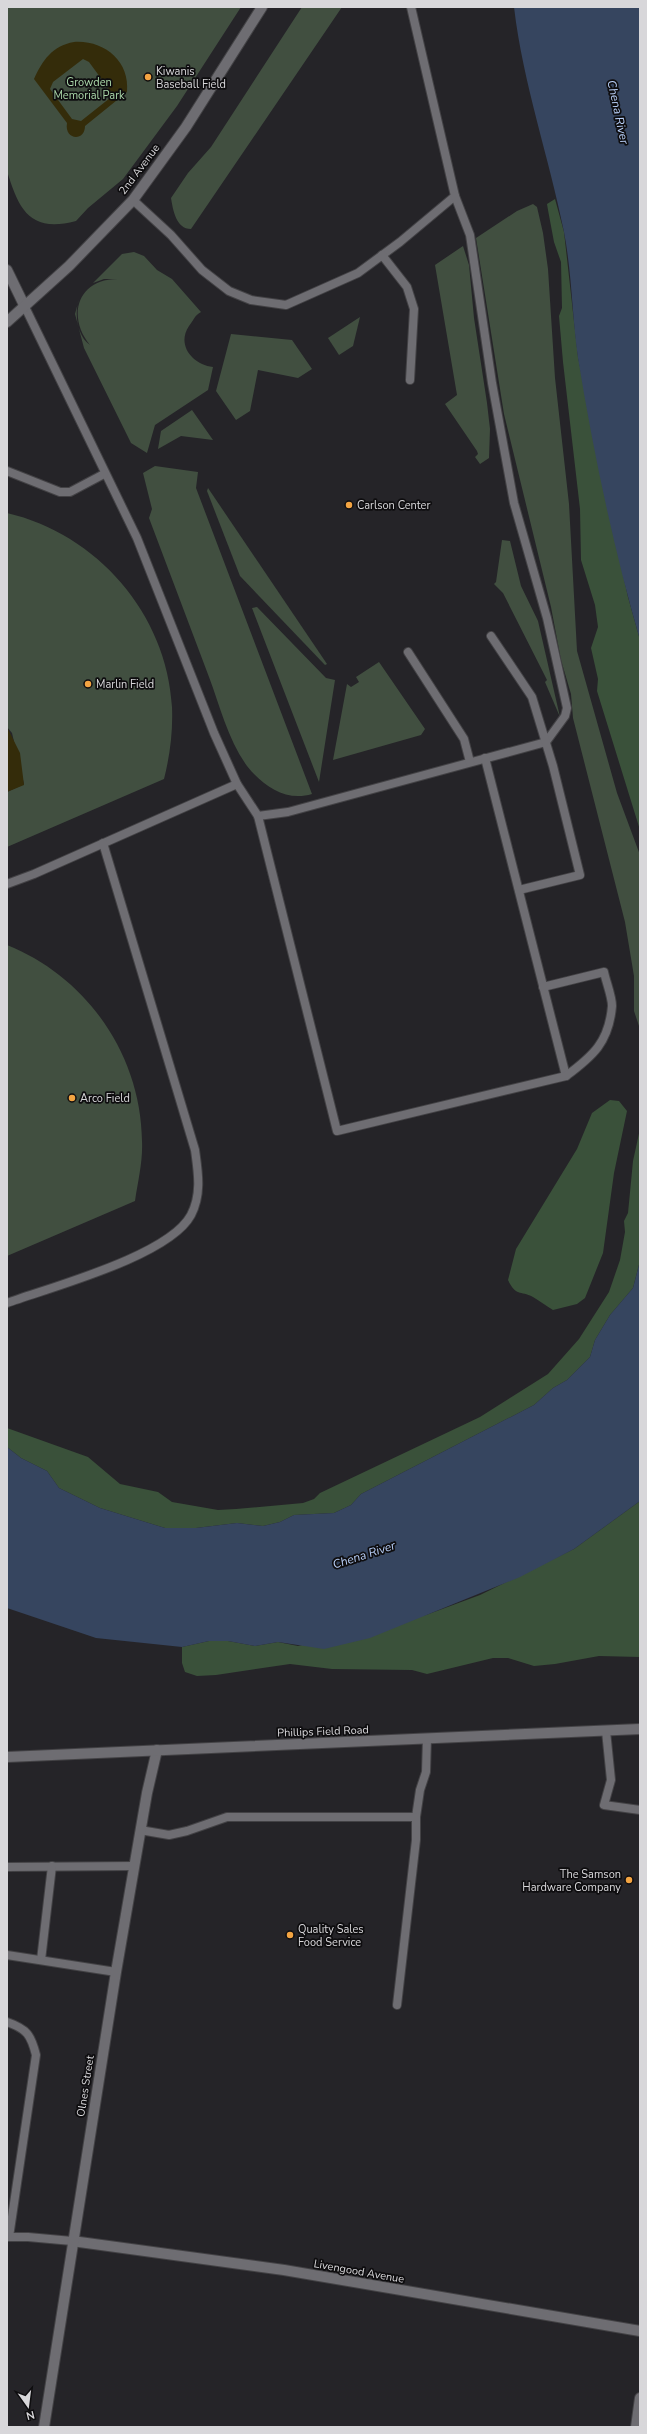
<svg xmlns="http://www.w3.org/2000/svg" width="647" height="2434" font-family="'Nunito Sans',sans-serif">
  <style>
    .green { fill: #414f40 }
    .forest { fill: #3a513a }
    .sand { fill: #342c0a; fill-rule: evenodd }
    .water { fill: #36455f }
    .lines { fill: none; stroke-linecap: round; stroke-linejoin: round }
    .service-casing { stroke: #434245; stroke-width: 10 }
    .minor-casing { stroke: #434245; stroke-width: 12 }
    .tertiary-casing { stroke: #434245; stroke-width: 12 }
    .service { stroke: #6e6d72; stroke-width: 8 }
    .minor { stroke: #6e6d72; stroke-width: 10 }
    .tertiary { stroke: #6e6d72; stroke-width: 10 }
    .poi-dot { fill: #f3a442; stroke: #0e0d0f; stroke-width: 1.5 }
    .labels { text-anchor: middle; stroke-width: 3.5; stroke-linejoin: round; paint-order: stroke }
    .poi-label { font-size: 11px; fill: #d8d7da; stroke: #0e0d0f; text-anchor: start }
    .park-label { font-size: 11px; fill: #aad7a9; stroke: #0e0d0f }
    .street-label { font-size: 11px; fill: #d8d7da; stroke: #0e0d0f }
    .water-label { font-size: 12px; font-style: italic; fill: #b8cff8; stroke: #0e0d0f }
  </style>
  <rect width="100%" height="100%" fill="#252428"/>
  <!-- green -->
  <g class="green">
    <path d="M 7,7 L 241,7 L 177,106 L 123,179 L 88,208 L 76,221 C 30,233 19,210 7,171 Z"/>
    <path d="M 302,7 L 342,7 L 191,229 C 176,229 173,210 171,198 L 188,173 L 211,147 Z"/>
    <path d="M 533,204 L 537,207 L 543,233 L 548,269 L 555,378 L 569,504 L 577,651 L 617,793 L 640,855 L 640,1029 L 634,1011 L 634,976 L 625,922 L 573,718 L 571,694 L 561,660 L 551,607 L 504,414 L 476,238 L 517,211 Z"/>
    <path d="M 463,246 L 469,265 L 474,318 L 487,403 L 490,429 L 489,458 L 480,464 L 475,457 L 478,454 L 477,451 L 445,404 L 457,395 L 435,265 Z"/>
    <path d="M 134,252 L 144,256 L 157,270 L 172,279 L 201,312 C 194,316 194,320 189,326 C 176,345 193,365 213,367 L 208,390 L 155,425 L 147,453 L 131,443 L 84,348 L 75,314 L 79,299 C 74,313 77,336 90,345 C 66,316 78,278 119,279 L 104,279 L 93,283 L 122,254 Z"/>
    <path d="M 360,317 L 353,346 L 339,355 L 328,338 Z"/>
    <path d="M 231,334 L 292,340 L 312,369 L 298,378 L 258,370 L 250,411 L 236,420 L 216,391 Z"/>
    <path d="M 192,410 L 213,440 L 181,436 L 158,449 L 161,431 Z"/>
    <path d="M 155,466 L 198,472 L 196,488 L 312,794 C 286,802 263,786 247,766 C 228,740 220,706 209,677 C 189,624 169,571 149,518 L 152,509 L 143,473 Z"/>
    <path d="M 208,488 L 327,664 L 325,665 L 240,576 L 207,491 Z"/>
    <path d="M 7,513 C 97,534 167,614 172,707 C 173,732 170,755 164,779 L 7,847 L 7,792 L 24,784 L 12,733 L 7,727 Z"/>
    <path d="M 502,540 L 510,541 L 521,586 L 538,621 L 560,717 L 545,682 L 547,680 L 543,672 L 503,593 L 494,584 L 496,582 Z"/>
    <path d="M 257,607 L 326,678 L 335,680 L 319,782 L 252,608 Z"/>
    <path d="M 379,662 L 425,729 L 421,735 L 333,760 L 347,684 L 351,687 L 359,682 L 356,677 Z"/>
    <path d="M 7,945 C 87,977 141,1055 142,1141 C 143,1161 138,1181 135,1201 L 7,1256 Z"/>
  </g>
  <!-- forest -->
  <g class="forest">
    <path d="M 555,199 L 564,232 L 578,357 L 605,492 L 628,597 L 640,640 L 640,830 L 597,691 L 598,679 L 591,648 L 598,627 L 595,605 L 581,560 L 580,509 L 563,362 L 559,316 L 562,308 L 561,262 L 554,242 L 548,210 L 547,204 Z"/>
    <path d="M 610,1100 L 619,1101 L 627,1111 L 614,1173 L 603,1253 L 585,1298 L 577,1304 L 553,1310 C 546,1306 540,1301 533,1297 C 520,1290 516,1297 508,1280 L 516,1249 L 577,1149 L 592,1113 Z"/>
    <path d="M 640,1129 L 640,1261 L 633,1288 L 610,1315 L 595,1340 L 590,1357 L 567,1380 L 553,1388 L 534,1405 L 361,1494 L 351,1505 L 334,1513 L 294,1515 L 280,1522 L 263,1526 L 237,1523 L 196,1528 L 165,1528 L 100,1508 L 59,1488 L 47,1471 L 21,1458 L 7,1447 L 7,1428 L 88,1457 L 120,1484 L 158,1492 L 172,1502 L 218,1510 L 236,1509 L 303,1503 L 314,1499 L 320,1493 L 480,1417 L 548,1374 L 579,1339 L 609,1292 L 620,1260 L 625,1232 L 624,1221 L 628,1213 L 633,1161 Z"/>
    <path d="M 640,1501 L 640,1657 L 599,1656 L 555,1664 L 534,1666 L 508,1658 L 493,1658 L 427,1674 L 412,1670 L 332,1669 L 290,1664 L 216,1675 L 197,1676 L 185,1672 L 182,1663 L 182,1647 L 209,1641 L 228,1641 L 255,1646 L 278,1642 L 298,1646 L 426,1615 L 480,1595 L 574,1549 Z"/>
  </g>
  <!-- sand -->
  <g class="sand">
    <path d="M 74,42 C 104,40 130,61 127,92 L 85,126 C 85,142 64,140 67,123 L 34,79 C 43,60 52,46 74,42 ZM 83,59 L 89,62 L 111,92 L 110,98 L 81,121 L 72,119 L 50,89 L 53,82 Z"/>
    <path d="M 7,727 L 20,753 L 24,785 L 7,792 Z"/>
  </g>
  <!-- water -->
  <g class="water">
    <path d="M 514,7 L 640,7 L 640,640 C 614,550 593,451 578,358 C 572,316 572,274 564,232 C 549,157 523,84 514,7 Z"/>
    <path d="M 640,1261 L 640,1501 L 574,1549 L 520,1577 L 370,1638 L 324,1649 L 278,1642 L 255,1646 L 228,1641 L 209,1641 L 182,1647 L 96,1638 L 7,1608 L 7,1447 L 21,1458 L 47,1471 L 59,1488 L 100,1508 L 165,1528 L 196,1528 L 237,1523 L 263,1526 L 280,1522 L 294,1515 L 334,1513 L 351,1505 L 361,1494 L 534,1405 L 553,1388 L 567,1380 L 590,1357 L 595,1340 L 610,1315 L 633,1288 Z"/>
  </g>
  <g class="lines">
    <defs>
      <g id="service">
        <path d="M 133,200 L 171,235 L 202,270 L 229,291 L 251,300 L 286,305 L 358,273 L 400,242 L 455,196 L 411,7"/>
        <path d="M 382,255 L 407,287 L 414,309 L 410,380"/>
        <path d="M 25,307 L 137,538 L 214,733 L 237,784 L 258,816 L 288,812 L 546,742 L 565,716 L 567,708 L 547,618 L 514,503 L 492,383 L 470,235 L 455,196"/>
        <path d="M 7,471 L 60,492 L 70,492 L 104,474"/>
        <path d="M 491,636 L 532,697 L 553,766 L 580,875 L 519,890"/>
        <path d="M 408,652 L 464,739 L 470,762"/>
        <path d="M 485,758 L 566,1076"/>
        <path d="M 258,816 L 337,1131 L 566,1076 C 593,1056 609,1042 612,1006 C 612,996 606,982 604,972 L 543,987"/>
        <path d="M 7,884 L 34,874 L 237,784"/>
        <path d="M 7,1303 C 51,1287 169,1256 191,1215 C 202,1194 198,1172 195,1150 L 103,843"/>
        <path d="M 606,1731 L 611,1780 L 604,1805 L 640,1810"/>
        <path d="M 140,1830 L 169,1835 L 187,1831 L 227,1817 L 416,1817 L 420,1790 L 426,1772 L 427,1738"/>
        <path d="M 7,1867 L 134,1866"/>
        <path d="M 7,1955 L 116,1972"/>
        <path d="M 41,1960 L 52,1866"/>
        <path d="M 397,2005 L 416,1840 L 416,1817"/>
        <path d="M 7,2022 C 27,2029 31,2035 36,2055 L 9,2237"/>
        <path d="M 7,2237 L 28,2237 L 72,2241"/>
      </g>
      <g id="minor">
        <path d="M 72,2241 L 284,2270 L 640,2331"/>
        <path d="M 44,2427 L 116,1972 L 147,1793 L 157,1750"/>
        <path d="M 636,2427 L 640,2398"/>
      </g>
      <g id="tertiary">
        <path d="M 7,270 L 25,307"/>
        <path d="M 7,322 L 69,266 L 133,200 L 186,127 L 262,7"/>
        <path d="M 7,1757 L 640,1729"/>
      </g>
    </defs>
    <!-- service casing -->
    <use href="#service" class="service-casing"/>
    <!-- minor casing -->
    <use href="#minor" class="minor-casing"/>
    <!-- tertiary casing -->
    <use href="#tertiary" class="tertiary-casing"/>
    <!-- service -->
    <use href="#service" class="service"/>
    <!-- minor -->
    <use href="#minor" class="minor"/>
    <!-- tertiary -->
    <use href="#tertiary" class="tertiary"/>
  </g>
  <!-- markers -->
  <g class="poi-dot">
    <circle cx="148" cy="77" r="4"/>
    <circle cx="349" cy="505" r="4"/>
    <circle cx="88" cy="684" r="4"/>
    <circle cx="72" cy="1098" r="4"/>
    <circle cx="629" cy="1880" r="4"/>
    <circle cx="290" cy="1935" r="4"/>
  </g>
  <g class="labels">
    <!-- poi labels -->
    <g class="poi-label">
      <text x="156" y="75">Kiwanis<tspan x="156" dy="13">Baseball Field</tspan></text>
      <text x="357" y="509">Carlson Center</text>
      <text x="96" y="688">Marlin Field</text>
      <text x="80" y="1102">Arco Field</text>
      <text x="621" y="1878" text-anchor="end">The Samson<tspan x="621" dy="13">Hardware Company</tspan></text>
      <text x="298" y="1933">Quality Sales<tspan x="298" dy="13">Food Service</tspan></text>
    </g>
    <!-- park labels -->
    <g class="park-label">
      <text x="89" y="86">Growden<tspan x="89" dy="13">Memorial Park</tspan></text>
    </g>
    <!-- street labels -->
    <g class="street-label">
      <text transform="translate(139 169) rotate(-53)" y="4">2nd Avenue</text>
      <text transform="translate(323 1731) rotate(-2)" y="4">Phillips Field Road</text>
      <text transform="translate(85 2086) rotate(-81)" y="4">Olnes Street</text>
      <text transform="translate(359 2271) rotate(10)" y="4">Livengood Avenue</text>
    </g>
    <!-- water labels -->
    <g class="water-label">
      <text transform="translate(618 112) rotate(78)" y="4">Chena River</text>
      <text transform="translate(364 1555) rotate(-18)" y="4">Chena River</text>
    </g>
  </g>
  <!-- border -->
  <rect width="647" height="2434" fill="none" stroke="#d8d7da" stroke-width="16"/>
  <!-- north arrow -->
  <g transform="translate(28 2406) rotate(166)" stroke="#0e0d0f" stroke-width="3" paint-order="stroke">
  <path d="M0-3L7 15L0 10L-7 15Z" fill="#d8d7da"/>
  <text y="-6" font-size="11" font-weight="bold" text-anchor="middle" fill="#d8d7da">N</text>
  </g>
</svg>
